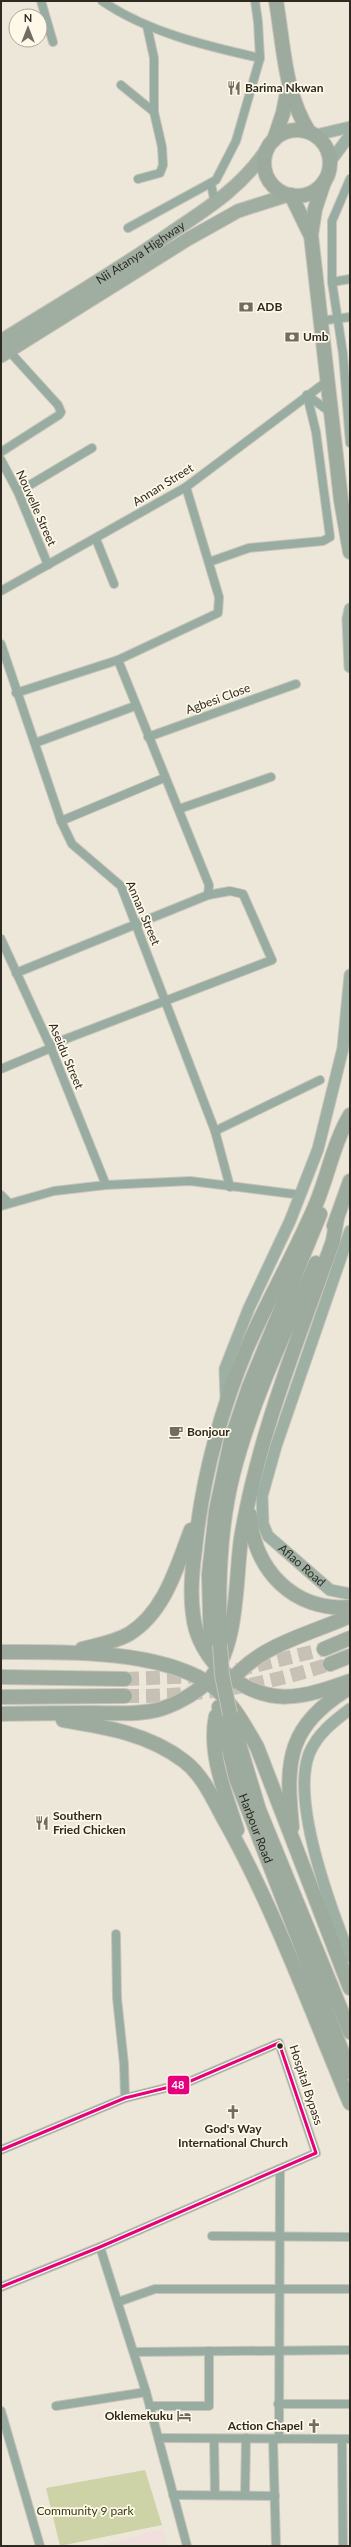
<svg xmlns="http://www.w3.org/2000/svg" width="351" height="2547" font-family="Lato,sans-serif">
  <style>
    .commercial { fill: #f0dfdc }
    .green { fill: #ced3a7 }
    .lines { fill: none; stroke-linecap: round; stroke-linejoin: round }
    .highway-tunnel { stroke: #c6c1b4; stroke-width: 14; stroke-dasharray: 14 7; stroke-linecap: butt }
    .street-casing { stroke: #c8c4ba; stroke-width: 10 }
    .secondary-casing { stroke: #c8c4ba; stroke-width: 13 }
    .primary-casing { stroke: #c8c4ba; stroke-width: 15 }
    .highway-casing { stroke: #c8c4ba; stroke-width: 16 }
    .street { stroke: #98aca1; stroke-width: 8 }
    .secondary { stroke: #9db0a3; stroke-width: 11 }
    .primary { stroke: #a0aea2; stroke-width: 13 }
    .highway { stroke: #9daa9e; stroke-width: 14 }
    .highway-bridge-casing { stroke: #c8c4ba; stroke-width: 16; stroke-linecap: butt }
    .highway-bridge { stroke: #9daa9e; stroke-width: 14 }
    .bus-1-casing { stroke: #fef8e9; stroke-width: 6 }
    .bus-1 { stroke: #e5007d; stroke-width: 3 }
    .bus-dot { fill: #2e2a21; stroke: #fef8e9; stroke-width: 1.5 }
    .labels { text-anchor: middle; stroke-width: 3.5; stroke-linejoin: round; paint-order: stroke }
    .poi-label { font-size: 12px; font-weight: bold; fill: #2e2a21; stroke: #fef8e9; text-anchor: start }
    .street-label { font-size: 12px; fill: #2e2a21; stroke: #fef8e9 }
    .park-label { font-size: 12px; fill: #343b10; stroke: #fef8e9 }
    .line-badge { stroke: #fef8e9; stroke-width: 1.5 }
    .badge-label { font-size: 11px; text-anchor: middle; font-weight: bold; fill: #fff }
  </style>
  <rect width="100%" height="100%" fill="#ece7d9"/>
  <!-- commercial -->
  <path class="commercial" d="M 163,2529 L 168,2546 L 99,2546 Z"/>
  <!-- green -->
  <path class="green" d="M 145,2470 L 162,2525 L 60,2546 L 46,2488 Z"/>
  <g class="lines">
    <!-- highway-tunnel -->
    <g class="highway-tunnel">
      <path d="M 237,1670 L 324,1649"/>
      <path d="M 125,1679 L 201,1676"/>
      <path d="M 125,1696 C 196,1697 262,1686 330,1664"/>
    </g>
    <defs>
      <g id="street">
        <path d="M 41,1 L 53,42"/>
        <path d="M 102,1 C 147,32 206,46 260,58 L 258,22 L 255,1"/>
        <path d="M 121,85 L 154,112"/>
        <path d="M 138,179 L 160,173 L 163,165 L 162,147 L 154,112 L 154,58 L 147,26"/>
        <path d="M 350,179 L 332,221 L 332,282 L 343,354 L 350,443"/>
        <path d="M 211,184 L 215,203"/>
        <path d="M 128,228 L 216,180 L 236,141 L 260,58"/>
        <path d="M 332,282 L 350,279"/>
        <path d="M 320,321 L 350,317"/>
        <path d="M 307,395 L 330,412"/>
        <path d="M 1,452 L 59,415 L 61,412 L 58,405 L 9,351"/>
        <path d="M 1,460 L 18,492 L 48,565"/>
        <path d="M 18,492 L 92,448"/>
        <path d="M 96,539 L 114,584"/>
        <path d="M 209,562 L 249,548 L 323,541 L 330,537 L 316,432 L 307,395"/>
        <path d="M 1,591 L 186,487 L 326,382"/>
        <path d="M 1,644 L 61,821 L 72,844 L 121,886 L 215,1131 L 230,1187"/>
        <path d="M 118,660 L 209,885 L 208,895"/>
        <path d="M 16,693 L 118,660 L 218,613 L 219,597 L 186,487"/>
        <path d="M 148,737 L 296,684"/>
        <path d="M 35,743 L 135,706"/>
        <path d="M 179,809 L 271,777"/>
        <path d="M 61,821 L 164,778"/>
        <path d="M 1,939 L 51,1048 L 106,1185"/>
        <path d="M 16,973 L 208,895 L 230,891 L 243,894 L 272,960 L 50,1045"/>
        <path d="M 1,1069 L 51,1048"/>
        <path d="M 215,1131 L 320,1080"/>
        <path d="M 1,1195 L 9,1203"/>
        <path d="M 1,1206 L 54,1191 L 106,1185 L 190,1181 L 301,1195"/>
        <path d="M 116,1934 L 117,1998 L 124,2064 L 125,2098"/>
        <path d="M 1,2150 L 125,2098 L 186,2083 L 279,2043 L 316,2153 L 100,2247 L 1,2287"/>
        <path d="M 212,2236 L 350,2237"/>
        <path d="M 100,2247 L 146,2392 L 187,2546"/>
        <path d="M 118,2302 L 155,2289 L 350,2289"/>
        <path d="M 135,2352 L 350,2350"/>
        <path d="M 278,2404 L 350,2404"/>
        <path d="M 56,2406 L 146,2392"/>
        <path d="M 150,2406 L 209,2406 L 209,2351"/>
        <path d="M 1,2411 L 40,2546"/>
        <path d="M 159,2438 L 350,2439"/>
        <path d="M 214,2439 L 215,2495"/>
        <path d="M 273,2439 L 276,2546"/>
        <path d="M 279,2439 L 280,2169"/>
        <path d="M 342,2439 L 343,2546"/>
        <path d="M 173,2495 L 275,2496"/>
        <path d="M 245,2495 L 246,2438"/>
      </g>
      <g id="secondary">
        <path d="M 316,135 L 350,127"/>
        <path d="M 330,162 L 350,135"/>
        <path d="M 350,609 L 348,619 L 350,667"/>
        <path id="s1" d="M 350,1231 L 276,1446 L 262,1496 L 263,1524 L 268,1536 L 330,1590 L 350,1594"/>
        <path d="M 226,1398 L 225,1369 L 249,1308 L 290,1221 L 318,1149 L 343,1048 L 350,975"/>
        <path d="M 350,1709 C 334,1721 317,1734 309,1754 C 291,1802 331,1909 350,1957"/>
      </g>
      <g id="primary">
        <path id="s2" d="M 1,341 C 58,305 117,271 172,232 C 208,208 243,186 267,149"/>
        <path d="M 1,356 L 188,239 L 238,211 L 288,195"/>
      </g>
      <g id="highway">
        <path d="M 276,1 C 284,47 284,92 309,132"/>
        <circle cx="297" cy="163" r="33"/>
        <path d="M 274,140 L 283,113 L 288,88"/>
        <path d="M 324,182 L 315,209 L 311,235 L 341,500 L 350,552"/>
        <path d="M 291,195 L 310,234"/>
        <path d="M 350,1115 C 334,1142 328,1175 316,1204 C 295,1254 267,1301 246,1350 C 220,1413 202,1480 195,1549 C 192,1570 190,1593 193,1614 C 195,1637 208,1660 226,1674 C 270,1708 302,1698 350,1681"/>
        <path d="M 334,1226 L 350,1181"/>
        <path d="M 250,1515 C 253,1569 294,1612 350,1607"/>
        <path d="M 220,1645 C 218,1588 219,1529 233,1474 C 252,1400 285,1331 316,1263"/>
        <path d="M 82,1649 C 98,1645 115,1642 129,1634 C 165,1612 177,1566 191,1530"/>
        <path d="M 324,1649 L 350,1638"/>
        <path d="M 211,1650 L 209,1574 L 216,1511 L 231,1440 L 249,1387 L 320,1214"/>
        <path d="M 1,1652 C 62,1652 153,1649 207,1682 C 229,1697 244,1724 257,1747 L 350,1988"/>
        <path d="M 330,1664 L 350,1656"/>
        <path d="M 1,1677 L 125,1679"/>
        <path d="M 227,1686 C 256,1645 308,1635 350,1616"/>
        <path d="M 1,1697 L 125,1696"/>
        <path id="s3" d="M 219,1707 L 236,1778 L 350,2072"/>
        <path d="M 1,1714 C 32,1713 62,1713 93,1713 C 114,1713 136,1715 157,1710 C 173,1706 195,1694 207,1682 C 239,1649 235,1582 241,1539 C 258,1436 298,1339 333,1241 L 337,1218"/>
        <path d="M 230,1714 L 259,1810 L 350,2032"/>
        <path d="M 216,1716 C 208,1754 226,1795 237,1830"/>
        <path d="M 63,1720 C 106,1727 149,1734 184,1761 C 203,1775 214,1801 225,1821 C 274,1908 311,2010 350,2103"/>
        <path d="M 292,1827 C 285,1759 288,1726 349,1688"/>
      </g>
    </defs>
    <!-- street casing -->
    <use href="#street" class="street-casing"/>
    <!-- secondary casing -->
    <use href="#secondary" class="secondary-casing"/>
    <!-- primary casing -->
    <use href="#primary" class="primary-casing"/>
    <!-- highway casing -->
    <use href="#highway" class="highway-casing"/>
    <!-- street -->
    <use href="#street" class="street"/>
    <!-- secondary -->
    <use href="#secondary" class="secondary"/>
    <!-- primary -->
    <use href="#primary" class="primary"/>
    <!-- highway -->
    <use href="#highway" class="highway"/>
    <defs>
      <path id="highway-bridge" d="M 220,1645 L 222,1675 L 230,1714"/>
    </defs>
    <!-- highway-bridge casing -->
    <use href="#highway-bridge" class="highway-bridge-casing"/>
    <!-- highway-bridge -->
    <use href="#highway-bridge" class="highway-bridge"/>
    <defs>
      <path id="bus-1" d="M 1,2150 L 125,2098 L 186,2083 L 279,2043 L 316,2153 L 100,2247 L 1,2287"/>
    </defs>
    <!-- bus-1 casing -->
    <use href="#bus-1" class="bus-1-casing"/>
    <!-- bus-1 -->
    <use href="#bus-1" class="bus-1"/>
  </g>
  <!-- icons -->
  <defs>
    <symbol id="restaurant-bare" viewBox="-9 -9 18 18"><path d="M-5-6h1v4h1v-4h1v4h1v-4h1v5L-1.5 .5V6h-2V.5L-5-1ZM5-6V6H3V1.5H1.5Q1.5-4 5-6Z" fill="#706c61" stroke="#fef8e9" stroke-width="2.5" paint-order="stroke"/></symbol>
    <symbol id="bank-bare" viewBox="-9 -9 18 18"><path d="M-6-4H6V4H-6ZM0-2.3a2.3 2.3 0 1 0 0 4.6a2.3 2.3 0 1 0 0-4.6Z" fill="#706c61" stroke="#fef8e9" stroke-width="2.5" paint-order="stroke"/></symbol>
    <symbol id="cafe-bare" viewBox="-9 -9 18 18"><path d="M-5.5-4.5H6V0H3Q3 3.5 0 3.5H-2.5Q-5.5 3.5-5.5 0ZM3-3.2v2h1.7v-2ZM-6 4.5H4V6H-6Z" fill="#706c61" stroke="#fef8e9" stroke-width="2.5" paint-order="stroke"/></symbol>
    <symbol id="church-bare" viewBox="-9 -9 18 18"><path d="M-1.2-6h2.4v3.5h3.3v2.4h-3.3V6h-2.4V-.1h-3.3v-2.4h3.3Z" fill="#706c61" stroke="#fef8e9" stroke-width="2.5" paint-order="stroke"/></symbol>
    <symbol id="hotel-bare" viewBox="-9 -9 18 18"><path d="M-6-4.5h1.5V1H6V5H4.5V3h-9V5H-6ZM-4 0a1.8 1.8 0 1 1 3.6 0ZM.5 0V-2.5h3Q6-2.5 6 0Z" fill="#706c61" stroke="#fef8e9" stroke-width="2.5" paint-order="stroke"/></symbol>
  </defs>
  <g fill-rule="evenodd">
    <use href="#restaurant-bare" x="224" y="78" width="20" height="20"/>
    <use href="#bank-bare" x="236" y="297" width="20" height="20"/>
    <use href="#bank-bare" x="282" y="327" width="20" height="20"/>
    <use href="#cafe-bare" x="166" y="1422" width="20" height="20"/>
    <use href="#restaurant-bare" x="32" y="1813" width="20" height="20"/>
    <use href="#church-bare" x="223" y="2102" width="20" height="20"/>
    <use href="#hotel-bare" x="174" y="2406" width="20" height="20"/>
    <use href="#church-bare" x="304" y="2416" width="20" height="20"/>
  </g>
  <!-- markers -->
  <circle class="bus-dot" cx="280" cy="2046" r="3.5"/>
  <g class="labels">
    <!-- poi labels -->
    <g class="poi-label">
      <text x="245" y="92">Barima Nkwan</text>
      <text x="257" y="311">ADB</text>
      <text x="303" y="341">Umb</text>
      <text x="187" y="1436">Bonjour</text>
      <text x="53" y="1820">Southern<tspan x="53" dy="14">Fried Chicken</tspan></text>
      <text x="233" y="2133" text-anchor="middle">God's Way<tspan x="233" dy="14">International Church</tspan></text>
      <text x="173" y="2420" text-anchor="end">Oklemekuku</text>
      <text x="303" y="2430" text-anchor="end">Action Chapel</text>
    </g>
    <!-- street labels -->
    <g class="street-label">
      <text dy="4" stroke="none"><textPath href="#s2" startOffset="165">Nii Atanya Highway</textPath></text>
      <text transform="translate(163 485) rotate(-32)" y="4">Annan Street</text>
      <text transform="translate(36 508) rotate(66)" y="4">Nouvelle Street</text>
      <text transform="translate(218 699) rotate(-20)" y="4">Agbesi Close</text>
      <text transform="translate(143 913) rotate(67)" y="4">Annan Street</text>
      <text transform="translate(66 1056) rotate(67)" y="4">Aseidu Street</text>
      <text dy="4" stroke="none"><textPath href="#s1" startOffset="365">Aflao Road</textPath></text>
      <text dy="4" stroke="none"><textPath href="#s3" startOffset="127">Harbour Road</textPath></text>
      <text transform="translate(306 2085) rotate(72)" y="4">Hospital Bypass</text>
    </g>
    <!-- park labels -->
    <g class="park-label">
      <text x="85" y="2515">Community 9 park</text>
    </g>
  </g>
  <rect class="line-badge" x="167" y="2075" width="23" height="20" rx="4" fill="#e5007d"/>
  <g class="badge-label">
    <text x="178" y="2089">48</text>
  </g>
  <!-- border -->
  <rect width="351" height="2547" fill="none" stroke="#2e2a21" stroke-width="4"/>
  <!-- north arrow -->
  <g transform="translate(28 28)"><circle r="19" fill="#fef8e9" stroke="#aba699"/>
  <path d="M0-3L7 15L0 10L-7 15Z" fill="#706c61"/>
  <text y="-6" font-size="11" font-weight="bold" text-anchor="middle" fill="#2e2a21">N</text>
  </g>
</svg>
